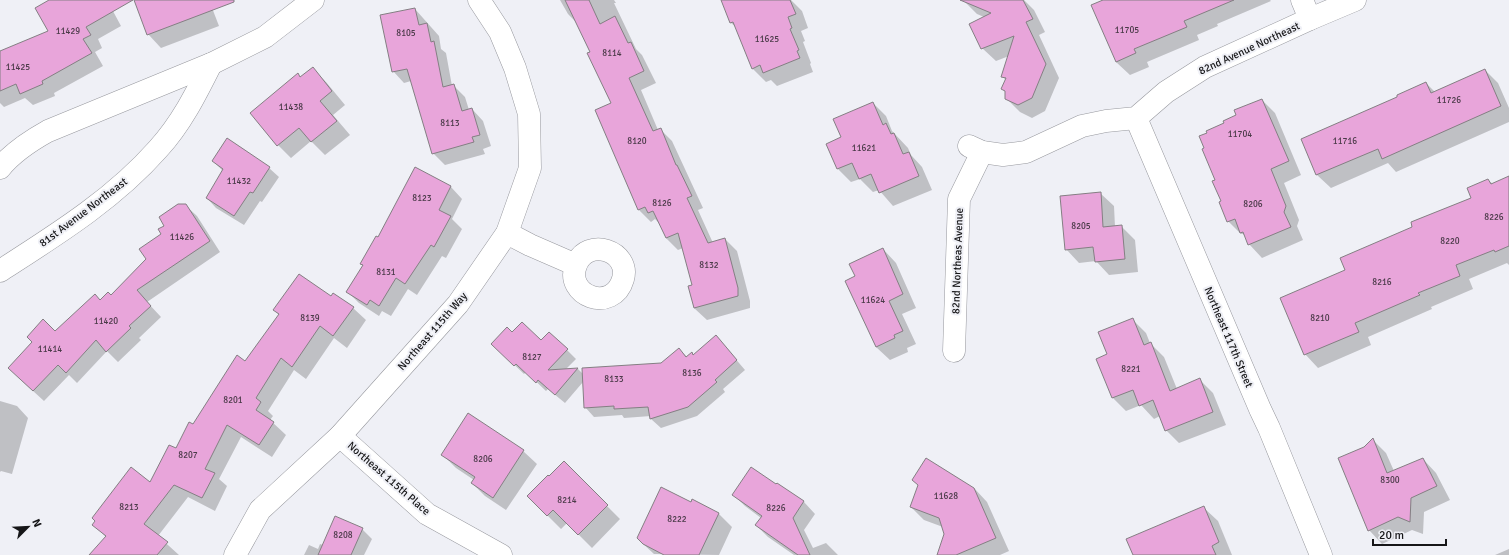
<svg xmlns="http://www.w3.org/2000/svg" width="1509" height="555" font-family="Signika,sans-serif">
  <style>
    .shadow { fill: #0003 }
    .building { fill: #e8a5da; stroke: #847f83 }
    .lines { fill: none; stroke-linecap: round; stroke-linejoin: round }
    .minor-casing { stroke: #97989e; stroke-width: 23 }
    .minor { stroke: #fff; stroke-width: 22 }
    .labels { text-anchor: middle; stroke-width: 4; stroke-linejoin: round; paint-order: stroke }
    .number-label { font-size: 9px; fill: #4a3a48 }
    .street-label { font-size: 11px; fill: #161618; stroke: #eff0f6 }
  </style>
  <rect width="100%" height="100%" fill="#eff0f6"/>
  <!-- shadow -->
  <g class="shadow">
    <path d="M 51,0 L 107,0 L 121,26 L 98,39 L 102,48 L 95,52 L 103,66 L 54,93 L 55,96 L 33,105 L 25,98 L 4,107 L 0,103 L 0,52 L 49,31 Z"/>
    <path d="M 135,0 L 209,0 L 219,26 L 161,48 L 148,34 Z"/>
    <path d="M 560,0 L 614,0 L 616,3 L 614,3 L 636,49 L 642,55 L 656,83 L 641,90 L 658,130 L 660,129 L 672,141 L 703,208 L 698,210 L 713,243 L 725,239 L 737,251 L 750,301 L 750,308 L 707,320 L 694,308 L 689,287 L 693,286 L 683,248 L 678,250 L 666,238 L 660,224 L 655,219 L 651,222 L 639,210 L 613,103 L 592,53 L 577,23 L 568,14 Z"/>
    <path d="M 722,0 L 791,0 L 802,11 L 808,28 L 801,31 L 805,41 L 803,42 L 811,63 L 810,64 L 813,72 L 777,86 L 771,80 L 766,82 L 752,68 L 736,27 L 731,23 Z"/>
    <path d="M 963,0 L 1024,0 L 1034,10 L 1045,32 L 1039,35 L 1059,78 L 1045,111 L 1032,118 L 1020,112 L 1006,98 L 1006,92 L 1002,89 L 1006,80 L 1002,76 L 1009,56 L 996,61 L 982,48 L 984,17 L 977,14 Z"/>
    <path d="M 1101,0 L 1270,0 L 1271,1 L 1217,24 L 1218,26 L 1197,35 L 1199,40 L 1147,62 L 1149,67 L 1130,75 L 1116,62 Z"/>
    <path d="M 415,9 L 439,36 L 441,49 L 446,53 L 452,86 L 453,85 L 465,97 L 469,110 L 472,109 L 483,121 L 491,146 L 483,149 L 485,154 L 445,165 L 433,153 L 411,81 L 404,83 L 393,71 Z"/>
    <path d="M 312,68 L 326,82 L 345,105 L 333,115 L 350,135 L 325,155 L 311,141 L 291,158 L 278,145 L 301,78 Z"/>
    <path d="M 1485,70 L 1498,83 L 1509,108 L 1509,122 L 1396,172 L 1388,163 L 1331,188 L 1317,175 L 1302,140 L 1399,97 L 1426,83 L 1435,92 Z"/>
    <path d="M 1262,100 L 1275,113 L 1301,175 L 1284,183 L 1299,220 L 1297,226 L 1303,240 L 1262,258 L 1249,244 L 1246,237 L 1243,234 L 1241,234 L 1228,221 L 1216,180 L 1225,124 Z"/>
    <path d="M 873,103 L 886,116 L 892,131 L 908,148 L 911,155 L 922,167 L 932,190 L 893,206 L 879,190 L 873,192 L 860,179 L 851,182 L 838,169 L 828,144 L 842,138 Z"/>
    <path d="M 213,161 L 269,168 L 279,177 L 262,202 L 260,201 L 244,225 L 216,208 L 207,198 L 223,171 Z"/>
    <path d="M 415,168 L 451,187 L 462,199 L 452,219 L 462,229 L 446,258 L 442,256 L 417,295 L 408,289 L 391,316 L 382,311 L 379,316 L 359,303 L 347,291 L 363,266 L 361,263 L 378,239 Z"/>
    <path d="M 1509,177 L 1509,265 L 1507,263 L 1469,279 L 1473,289 L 1431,307 L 1432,309 L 1368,337 L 1371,345 L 1318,368 L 1305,354 L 1347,270 L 1414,227 L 1472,198 L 1488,180 L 1493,184 Z"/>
    <path d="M 1100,193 L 1114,206 L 1115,227 L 1121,226 L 1135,240 L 1138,272 L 1109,275 L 1096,261 L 1079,263 L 1066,249 Z"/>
    <path d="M 185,205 L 197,216 L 220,252 L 147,302 L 161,317 L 139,338 L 141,340 L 118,362 L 107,351 L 77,383 L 69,375 L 44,401 L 20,379 L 55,333 L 100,301 L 111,296 L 147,259 L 163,234 L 166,226 Z"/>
    <path d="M 883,249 L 896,263 L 916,308 L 902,314 L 916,344 L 907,348 L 908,352 L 890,360 L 876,347 L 847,281 L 856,277 Z"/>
    <path d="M 331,297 L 353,308 L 366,320 L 347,348 L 334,338 L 306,379 L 294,370 L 268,411 L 273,416 L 270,420 L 286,435 L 272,457 L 241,437 L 219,479 L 227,486 L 215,511 L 188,497 L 158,536 L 179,555 L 90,555 L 106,537 L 94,525 L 150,483 L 194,425 L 246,362 L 279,315 L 274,310 Z"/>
    <path d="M 1133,320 L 1146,333 L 1150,343 L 1164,357 L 1177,389 L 1200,380 L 1213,393 L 1226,425 L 1179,443 L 1166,430 L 1160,416 L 1154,419 L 1141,405 L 1126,411 L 1113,398 L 1098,359 L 1109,355 Z"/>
    <path d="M 512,334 L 567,350 L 576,359 L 565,370 L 578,369 L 583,374 L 662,364 L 679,349 L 687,357 L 691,353 L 694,356 L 716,336 L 745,370 L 723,389 L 725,392 L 697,416 L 661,428 L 651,419 L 651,416 L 624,418 L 622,415 L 594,417 L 585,407 L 583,382 L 565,403 L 548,389 L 546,391 L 526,372 L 524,374 L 502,353 Z"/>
    <path d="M 0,401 L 17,406 L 28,418 L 12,474 L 1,471 L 0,472 Z"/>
    <path d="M 1373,440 L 1386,453 L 1394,471 L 1423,459 L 1436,473 L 1450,500 L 1424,512 L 1423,534 L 1412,530 L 1382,544 L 1369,530 Z"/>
    <path d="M 523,451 L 537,464 L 506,510 L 485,496 L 472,483 L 474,480 L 456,468 L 442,454 Z"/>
    <path d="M 564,463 L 620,519 L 592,548 L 567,523 L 561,529 L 528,496 Z"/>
    <path d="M 777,484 L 804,502 L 815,514 L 804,530 L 813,548 L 826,543 L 838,555 L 794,555 L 768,537 L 756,525 L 761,518 L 745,506 L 734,495 L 776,486 Z"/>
    <path d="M 974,488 L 987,502 L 1009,551 L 1000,555 L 938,555 L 945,534 L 943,527 L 924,520 L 911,507 Z"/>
    <path d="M 692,501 L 719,514 L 732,527 L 719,555 L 654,554 L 640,541 L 691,503 Z"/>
    <path d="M 1204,508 L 1218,521 L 1232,555 L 1134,555 Z"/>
    <path d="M 362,529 L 372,539 L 364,555 L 304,555 L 309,545 L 318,549 L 320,544 L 323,545 Z"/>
    <path d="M 1509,549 L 1509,555 L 1495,555 Z"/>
  </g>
  <!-- building -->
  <g class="building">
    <path d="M 49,0 L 133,0 L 86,27 L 91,35 L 83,39 L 92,53 L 42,81 L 43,84 L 20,94 L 16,84 L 0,91 L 0,51 L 48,31 L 35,8 Z"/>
    <path d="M 134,0 L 234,0 L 234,2 L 147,35 Z"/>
    <path d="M 565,0 L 589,0 L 600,24 L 615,16 L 628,43 L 631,42 L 644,71 L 629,78 L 653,131 L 661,128 L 676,165 L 677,165 L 692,196 L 687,198 L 708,243 L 725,238 L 738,288 L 738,296 L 694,308 L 688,286 L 692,285 L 678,233 L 666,238 L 653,211 L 648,213 L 645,207 L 638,210 L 595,110 L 611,103 L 587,53 L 590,52 Z"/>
    <path d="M 721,0 L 790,0 L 796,14 L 788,17 L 792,28 L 790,29 L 799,50 L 797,51 L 800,58 L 763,73 L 760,65 L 752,69 L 733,22 L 730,23 Z"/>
    <path d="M 960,0 L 1023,0 L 1033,19 L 1026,22 L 1046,64 L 1032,98 L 1018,105 L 1005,99 L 1005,91 L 1001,89 L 1006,78 L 1001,77 L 1014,36 L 981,49 L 969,24 L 991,13 Z"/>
    <path d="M 1103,0 L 1234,0 L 1184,21 L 1187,27 L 1134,49 L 1136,53 L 1116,62 L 1091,5 Z"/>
    <path d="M 415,8 L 419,25 L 427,23 L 431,42 L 434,41 L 443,87 L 454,84 L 462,111 L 472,108 L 480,135 L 472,137 L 474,142 L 432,154 L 407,69 L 392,72 L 380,15 Z"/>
    <path d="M 313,67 L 332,91 L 320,101 L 337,121 L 311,142 L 299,128 L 277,146 L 250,113 L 298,73 L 300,77 Z"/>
    <path d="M 1485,69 L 1501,106 L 1382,159 L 1378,149 L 1316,175 L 1301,139 L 1397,97 L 1397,95 L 1426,82 L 1431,93 Z"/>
    <path d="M 1262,99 L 1289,161 L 1271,169 L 1286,206 L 1284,212 L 1291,227 L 1248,245 L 1243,232 L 1240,233 L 1235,219 L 1227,222 L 1219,202 L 1221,201 L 1212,181 L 1215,180 L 1202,149 L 1204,148 L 1199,136 L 1207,133 L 1206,131 L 1224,123 L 1223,121 L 1236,115 L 1234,110 Z"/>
    <path d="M 873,102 L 883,125 L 886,123 L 891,134 L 894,133 L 903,154 L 909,152 L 919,176 L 879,193 L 871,174 L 859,179 L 852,163 L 837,169 L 826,144 L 841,137 L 833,119 Z"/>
    <path d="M 227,138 L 270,167 L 253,193 L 250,192 L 234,216 L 206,198 L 223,169 L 212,161 Z"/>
    <path d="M 415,167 L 451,186 L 439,210 L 451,216 L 434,247 L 431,245 L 405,284 L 396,278 L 379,306 L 370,300 L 367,305 L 346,292 L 363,265 L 360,264 L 376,236 L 378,237 Z"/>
    <path d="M 1509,176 L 1509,246 L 1495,252 L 1494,250 L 1456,265 L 1460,276 L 1418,293 L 1420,295 L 1355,323 L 1359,332 L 1304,355 L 1280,298 L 1345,270 L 1340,258 L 1412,227 L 1411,222 L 1471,198 L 1467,188 L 1488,179 L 1491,184 Z"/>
    <path d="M 1101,192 L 1103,227 L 1122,225 L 1125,259 L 1095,262 L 1093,247 L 1065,250 L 1060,196 Z"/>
    <path d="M 178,204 L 186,204 L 210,241 L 137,290 L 151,306 L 129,326 L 131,328 L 106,352 L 96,340 L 66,373 L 58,365 L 33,391 L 8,368 L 32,342 L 27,337 L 43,319 L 55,331 L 95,294 L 100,300 L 108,292 L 111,295 L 146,259 L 139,249 L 161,234 L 158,229 L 164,226 L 159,217 Z"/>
    <path d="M 883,248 L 903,294 L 889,301 L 903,331 L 894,335 L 895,338 L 876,347 L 845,281 L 855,276 L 849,264 Z"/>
    <path d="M 299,274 L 331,296 L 333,293 L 354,307 L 333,336 L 320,326 L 292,367 L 281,358 L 256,398 L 261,402 L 256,410 L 274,422 L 259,445 L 227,425 L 205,469 L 215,473 L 202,498 L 174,485 L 144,524 L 168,542 L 157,555 L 89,555 L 106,536 L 92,525 L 95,521 L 92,518 L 131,467 L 150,482 L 169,445 L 176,448 L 189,422 L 193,424 L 237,355 L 245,361 L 279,314 L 273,310 Z"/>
    <path d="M 1133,318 L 1144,345 L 1151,342 L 1170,391 L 1200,378 L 1213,412 L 1165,431 L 1153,400 L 1139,406 L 1133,390 L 1112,398 L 1096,359 L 1107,354 L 1098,332 Z"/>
    <path d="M 522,322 L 541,340 L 549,332 L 568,349 L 548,370 L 578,368 L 555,395 L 538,380 L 536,383 L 516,364 L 514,366 L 491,344 L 507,327 L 512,332 Z"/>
    <path d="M 716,335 L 737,360 L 715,380 L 717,382 L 688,407 L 650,419 L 648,407 L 614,409 L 614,406 L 584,408 L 582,368 L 661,363 L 679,348 L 686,357 L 692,352 L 693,355 Z"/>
    <path d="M 468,413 L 524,450 L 493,498 L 471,483 L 475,477 L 441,455 Z"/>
    <path d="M 1373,438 L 1387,473 L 1423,458 L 1437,486 L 1411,498 L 1410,522 L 1398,517 L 1368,531 L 1338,458 L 1364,447 Z"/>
    <path d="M 926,458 L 974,488 L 996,538 L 956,555 L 937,555 L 944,534 L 939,518 L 910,507 L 918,485 L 912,480 Z"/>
    <path d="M 564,461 L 608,505 L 578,535 L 553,510 L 547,516 L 527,496 L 548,475 L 549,476 Z"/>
    <path d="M 751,467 L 776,484 L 777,483 L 804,501 L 793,518 L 810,555 L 798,555 L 755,525 L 762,516 L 732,495 Z"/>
    <path d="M 661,487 L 691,502 L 692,499 L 719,513 L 699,555 L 664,555 L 643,544 L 637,538 Z"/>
    <path d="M 1204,506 L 1219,542 L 1212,546 L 1216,555 L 1133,555 L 1126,539 Z"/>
    <path d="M 335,516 L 363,528 L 351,555 L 318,555 Z"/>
  </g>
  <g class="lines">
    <defs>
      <g id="minor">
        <path d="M 1302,0 L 1310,19"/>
        <path d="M 1136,118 L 1260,409 L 1269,428 L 1321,555"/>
        <path d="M 969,146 L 982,152 L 1003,155 L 1026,152 L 1082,126 L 1106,121 L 1136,118 L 1166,92 L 1205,67 L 1310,19 L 1355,0"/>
        <path d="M 0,168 C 13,152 30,141 48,131 L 211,64 L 265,37 L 313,0"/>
        <path d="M 507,233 L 530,245 L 576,265 C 564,296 613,314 623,279 C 631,251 587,236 576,265"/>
        <path d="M 0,271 C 56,235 114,199 158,149 C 181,124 196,94 211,64"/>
        <path d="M 954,351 L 959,199 L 982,152"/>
        <path d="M 340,436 L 427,514 L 501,555"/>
        <path d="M 235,555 L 260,510 L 340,436 L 458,304 L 507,233 L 530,168 L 529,114 L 515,68 L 500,32 L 479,0"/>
      </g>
    </defs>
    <!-- minor casing -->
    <use href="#minor" class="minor-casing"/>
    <!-- minor -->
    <use href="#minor" class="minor"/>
  </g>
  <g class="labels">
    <!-- number labels -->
    <g class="number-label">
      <text x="1127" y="33">11705</text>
      <text x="68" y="34">11429</text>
      <text x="406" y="36">8105</text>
      <text x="767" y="42">11625</text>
      <text x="612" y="56">8114</text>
      <text x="18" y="70">11425</text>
      <text x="1449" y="103">11726</text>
      <text x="291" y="110">11438</text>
      <text x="450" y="126">8113</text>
      <text x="1240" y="137">11704</text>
      <text x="637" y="144">8120</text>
      <text x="1345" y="144">11716</text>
      <text x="864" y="151">11621</text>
      <text x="239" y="184">11432</text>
      <text x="422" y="201">8123</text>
      <text x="662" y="206">8126</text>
      <text x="1253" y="207">8206</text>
      <text x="1494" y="220">8226</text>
      <text x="1081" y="229">8205</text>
      <text x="182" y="240">11426</text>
      <text x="1450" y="244">8220</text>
      <text x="709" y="268">8132</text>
      <text x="386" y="275">8131</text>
      <text x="1382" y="285">8216</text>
      <text x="873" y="303">11624</text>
      <text x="310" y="321">8139</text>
      <text x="1320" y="321">8210</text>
      <text x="106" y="324">11420</text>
      <text x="50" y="352">11414</text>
      <text x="532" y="360">8127</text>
      <text x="1131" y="372">8221</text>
      <text x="692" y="376">8136</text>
      <text x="614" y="382">8133</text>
      <text x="233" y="403">8201</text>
      <text x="188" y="458">8207</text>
      <text x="483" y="462">8206</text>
      <text x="1390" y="483">8300</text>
      <text x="946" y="499">11628</text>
      <text x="567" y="503">8214</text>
      <text x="129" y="510">8213</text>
      <text x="776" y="511">8226</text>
      <text x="677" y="522">8222</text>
      <text x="343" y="538">8208</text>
    </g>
    <!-- street labels -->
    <g class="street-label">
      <text transform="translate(1249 48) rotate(-25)" y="4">82nd Avenue Northeast</text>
      <text transform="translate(83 212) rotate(-37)" y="4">81st Avenue Northeast</text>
      <text transform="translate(957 261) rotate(-88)" y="4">82nd Northeas Avenue</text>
      <text transform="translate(432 331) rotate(-49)" y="4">Northeast 115th Way</text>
      <text transform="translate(1229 337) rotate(67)" y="4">Northeast 117th Street</text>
      <text transform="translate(389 478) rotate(41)" y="4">Northeast 115th Place</text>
    </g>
  </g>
  <!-- north arrow -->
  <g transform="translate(28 527) rotate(66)" stroke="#eff0f6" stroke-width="3" paint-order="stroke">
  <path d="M0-3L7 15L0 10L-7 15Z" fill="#161618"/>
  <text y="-6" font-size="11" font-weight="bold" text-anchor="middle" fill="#161618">N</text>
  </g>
  <!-- scale -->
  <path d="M1373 539v6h73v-6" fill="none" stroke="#161618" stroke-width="2"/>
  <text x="1379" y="539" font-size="12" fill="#161618" stroke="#eff0f6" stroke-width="3" paint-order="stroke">20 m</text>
</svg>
